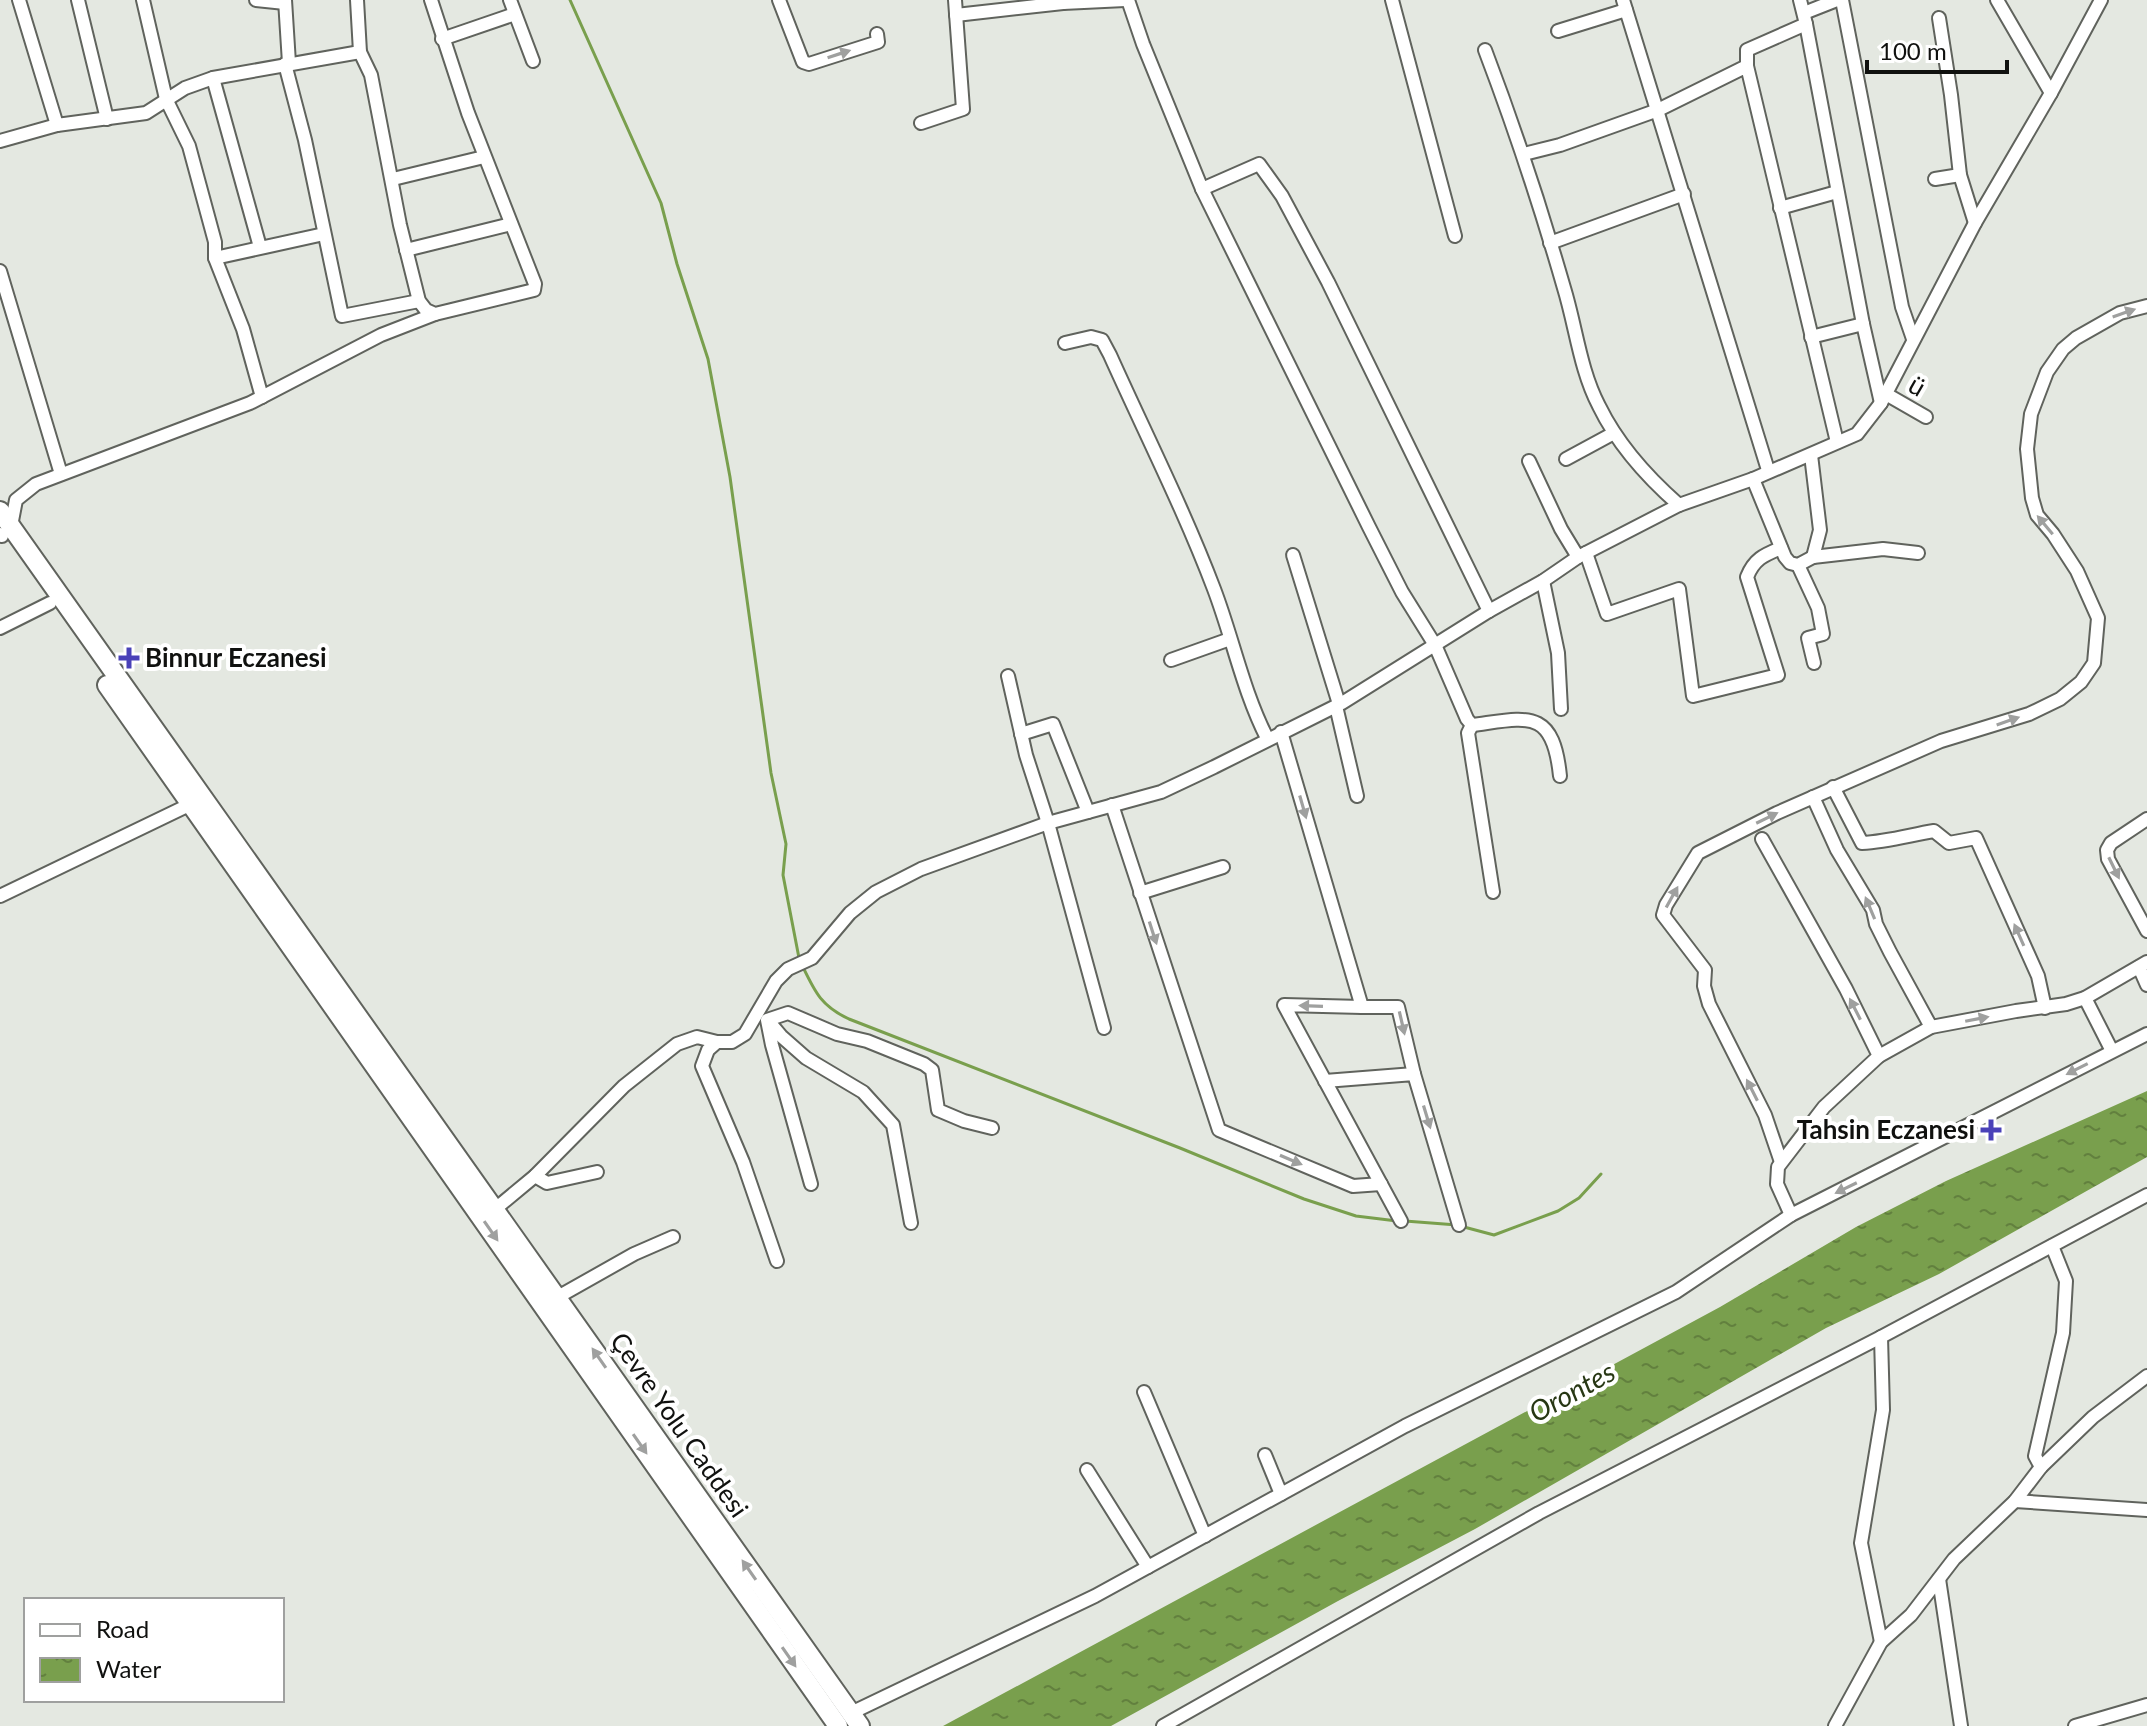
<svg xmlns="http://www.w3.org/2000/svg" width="2147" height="1726" font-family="Lato,sans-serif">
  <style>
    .water { fill: url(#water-ripples) }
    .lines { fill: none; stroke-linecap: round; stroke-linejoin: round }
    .stream { stroke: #799f4d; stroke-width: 3 }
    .minor-casing { stroke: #60635d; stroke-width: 16 }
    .highway-casing { stroke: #60635d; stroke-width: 22 }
    .minor { stroke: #fff; stroke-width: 12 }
    .highway { stroke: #fff; stroke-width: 18 }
    .oneway { fill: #9fa09f }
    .poi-dot { fill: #4941b8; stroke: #fff; stroke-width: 3 }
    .labels { text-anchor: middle; stroke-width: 8; stroke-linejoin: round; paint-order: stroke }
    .street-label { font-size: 26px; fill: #10110f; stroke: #fff }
    .poi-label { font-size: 26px; font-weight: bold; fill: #10110f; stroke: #fff; text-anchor: start }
    .water-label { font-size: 28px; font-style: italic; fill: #273714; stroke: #fff }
  </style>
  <defs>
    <pattern id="water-ripples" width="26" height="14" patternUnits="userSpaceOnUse" patternTransform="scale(2)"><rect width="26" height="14" fill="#799f4d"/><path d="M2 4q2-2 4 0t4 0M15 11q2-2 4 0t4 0" fill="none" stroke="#62803e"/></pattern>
  </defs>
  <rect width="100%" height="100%" fill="#e4e8e1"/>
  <!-- water -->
  <path class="water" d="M 2147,1091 L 2147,1157 L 1939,1274 L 1826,1328 L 1475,1529 L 1338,1601 L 1111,1726 L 943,1726 L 1720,1307 L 1856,1227 L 1946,1181 Z"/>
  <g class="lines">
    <!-- stream -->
    <g class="stream">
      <path d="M 570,0 L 661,203 L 677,264 L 708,359 L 730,477 L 771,773 L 786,844 L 783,875 L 799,958"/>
      <path d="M 802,965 C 815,992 821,1006 849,1019 L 1180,1148 L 1304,1199 L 1356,1216 L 1397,1221"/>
      <path d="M 1405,1221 L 1457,1225"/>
      <path d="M 1464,1227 L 1494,1235 L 1558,1211 L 1579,1198 L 1601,1174"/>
    </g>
    <defs>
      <g id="minor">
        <path d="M 19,0 L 57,125 L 146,113 L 185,88 L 213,78 L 360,52"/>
        <path d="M 78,0 L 107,119"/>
        <path d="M 143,0 L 166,99 L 189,146 L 215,242 L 215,258 L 324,234"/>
        <path d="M 256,0 L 285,3"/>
        <path d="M 285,0 L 289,63"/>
        <path d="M 357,0 L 360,52 L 371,75 L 400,225 L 419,301 L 426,310 L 435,314 L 534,290 L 535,284 L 468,113 L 431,0"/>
        <path d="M 510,0 L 533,61"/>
        <path d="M 779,0 L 803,62 L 809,64 L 878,42 L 877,34"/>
        <path d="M 1128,0 L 1143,44 L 1202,189 L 1369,527 L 1402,592 L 1435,645 L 1467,719 L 1472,725 C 1527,718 1553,707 1560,776"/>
        <path d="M 1392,0 L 1455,236"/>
        <path d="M 1623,0 L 1768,470"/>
        <path d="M 1842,0 L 1902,307 L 1913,339"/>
        <path d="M 1997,0 L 2051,93"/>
        <path d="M 1063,3 L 1125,0"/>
        <path d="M 1804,13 L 1837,0"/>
        <path d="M 956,15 L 1063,3 L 1062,0"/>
        <path d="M 1939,18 L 1951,95 L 1960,175 L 1975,223"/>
        <path d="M 1806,24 L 1863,324 L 1881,403"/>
        <path d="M 1558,31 L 1626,10"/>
        <path d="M 442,39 L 515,14"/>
        <path d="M 1485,50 C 1515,129 1541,208 1564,288 C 1576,327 1580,370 1599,406 C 1618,445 1647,477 1679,505 L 1753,479 L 1857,434 L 1881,403 L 1975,223 L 2051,93 L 2101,0"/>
        <path d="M 285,64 L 305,140 L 342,316 L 419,301"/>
        <path d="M 1747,66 L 1747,50 L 1806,24 L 1800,0"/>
        <path d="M 213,78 L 260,247"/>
        <path d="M 921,123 L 963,109 L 955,0"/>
        <path d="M 0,141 L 57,125"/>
        <path d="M 1524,154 L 1560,145 L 1658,110 L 1747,66 L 1837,442"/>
        <path d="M 393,179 L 484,157"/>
        <path d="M 1935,179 L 1960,175"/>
        <path d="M 1202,189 L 1259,164 L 1282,196 L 1328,282 L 1489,611"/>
        <path d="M 1780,208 L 1837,192"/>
        <path d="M 1550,243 L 1684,194"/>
        <path d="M 406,250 L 511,224"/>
        <path d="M 215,258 L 243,329 L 262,397"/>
        <path d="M 0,271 L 61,474"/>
        <path d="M 1811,337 L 1863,324"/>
        <path d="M 1065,343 L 1091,337 L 1102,340 L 1110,355 C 1145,433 1184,510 1214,589 C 1233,639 1243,691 1267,738"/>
        <path d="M 1886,394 L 1926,417"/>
        <path d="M 1811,455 L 1820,530 L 1813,557"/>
        <path d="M 1566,459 L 1614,433"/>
        <path d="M 1529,461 L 1561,529 L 1578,557"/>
        <path d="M 1753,479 L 1785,557 L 1790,563 L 1798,565 L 1813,557 L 1883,549 L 1918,553"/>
        <path d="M 11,526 L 16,500 L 36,484 L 250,403 L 381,335 L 435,314"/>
        <path d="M 0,534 L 2,536"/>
        <path d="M 1586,553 L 1607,614 L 1679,589 L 1693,696 L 1778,675 L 1747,577 C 1754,559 1764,555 1781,548"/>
        <path d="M 1293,555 L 1339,704"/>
        <path d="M 1798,565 L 1818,608 L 1823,634 L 1808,638 L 1814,663"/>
        <path d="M 1543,581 L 1558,653 L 1561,709"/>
        <path d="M 0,628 L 50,603"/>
        <path d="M 1171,660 L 1230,639"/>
        <path d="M 1008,676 L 1026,755 L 1048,823 L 1104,1028"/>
        <path d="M 1336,706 L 1357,796"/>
        <path d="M 1472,725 L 1468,733 L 1493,892"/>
        <path d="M 1281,732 L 1362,1007 L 1284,1005 L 1401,1221"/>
        <path d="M 1021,734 L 1053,724 L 1088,812"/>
        <path d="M 1833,787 L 1862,843 C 1887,842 1910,835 1934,831 L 1949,843 L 1976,838 L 2038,976 L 2045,1008"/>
        <path d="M 1813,797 L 1837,850 L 1873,910 L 1876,924 L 1890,952 L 1931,1027"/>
        <path d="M 1112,805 L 1219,1130 L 1353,1186 L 1381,1184"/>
        <path d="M 2147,819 L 2111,843 L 2107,850 L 2108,859 L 2147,931"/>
        <path d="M 1762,839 L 1846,989 L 1879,1056 L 1824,1107 L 1778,1167 L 1777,1184 L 1791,1215 L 2147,1034"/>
        <path d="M 1140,893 L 1223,867"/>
        <path d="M 0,896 L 191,804"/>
        <path d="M 2139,967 L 2147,985"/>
        <path d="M 2085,998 L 2112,1051"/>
        <path d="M 1362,1007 L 1398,1007 L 1414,1074"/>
        <path d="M 770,1023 L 781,1036 L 806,1058 L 863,1092 L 893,1125 L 911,1223"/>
        <path d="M 717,1042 L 708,1050 L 702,1066 L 743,1162 L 777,1261"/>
        <path d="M 1879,1056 L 1931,1027 L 2016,1011 L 2066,1004 L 2085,998 L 2147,962"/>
        <path d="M 1325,1081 L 1414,1074 L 1459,1225"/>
        <path d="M 1781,1162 L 1765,1115 L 1709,1004 L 1704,986 L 1705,970 L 1663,915 L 1666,905 L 1698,853 L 1777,813 L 1941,741 L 2029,714 L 2060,699 L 2081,682 L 2094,663 L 2098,618 L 2077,571 L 2053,534 L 2037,515 L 2032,498 L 2027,449 L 2031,414 L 2047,372 L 2063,349 L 2076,338 L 2120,313 L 2147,306"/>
        <path d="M 535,1176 L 547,1183 L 597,1172"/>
        <path d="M 811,1184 L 772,1045 L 767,1020 L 788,1013 L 837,1034 L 867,1041 L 924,1064 L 932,1070 L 938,1110 L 964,1121 L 992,1128"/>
        <path d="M 494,1210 L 535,1176 L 624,1086 L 677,1044 L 697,1037 L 717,1042 L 732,1042 L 745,1034 L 776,981 L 788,969 L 812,958 L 850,913 L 876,892 L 921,869 L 1048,823 L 1161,792 L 1214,767 L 1342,703 L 1489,611 L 1543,581 L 1578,557 L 1679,505"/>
        <path d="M 556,1298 L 634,1254 L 673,1237"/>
        <path d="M 1144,1392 L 1205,1536"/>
        <path d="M 1265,1455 L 1281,1494"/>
        <path d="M 2041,1467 L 2035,1456 L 2063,1333 L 2066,1281 L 2052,1246"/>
        <path d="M 1087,1470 L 1148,1567"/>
        <path d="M 2015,1501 L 2147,1510"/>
        <path d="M 1939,1579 L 1961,1726"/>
        <path d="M 1881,1642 L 1861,1543 L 1883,1410 L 1881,1337 L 2147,1195"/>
        <path d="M 851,1713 L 1095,1596 L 1405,1426 L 1676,1292 L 1791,1215"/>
        <path d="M 1163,1726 L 1539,1513 L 1881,1337"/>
        <path d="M 1835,1726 L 1881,1642 L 1911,1615 L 1954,1559 L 2015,1501 L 2041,1467 L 2093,1417 L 2147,1376"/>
        <path d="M 2075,1726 L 2147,1705"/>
      </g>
      <g id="highway">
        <path d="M 0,511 L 860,1726"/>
        <path d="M 107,685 L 838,1726"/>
      </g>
    </defs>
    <!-- minor casing -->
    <use href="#minor" class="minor-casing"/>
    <!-- highway casing -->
    <use href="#highway" class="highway-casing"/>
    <!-- minor -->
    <use href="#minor" class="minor"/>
    <!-- highway -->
    <use href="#highway" class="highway"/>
  </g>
  <!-- one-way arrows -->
  <defs><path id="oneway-solid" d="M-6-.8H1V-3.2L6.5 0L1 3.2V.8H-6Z" transform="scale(2)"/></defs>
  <g class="oneway">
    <use href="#oneway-solid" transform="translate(839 54) rotate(-18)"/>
    <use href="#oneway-solid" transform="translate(2124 313) rotate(-19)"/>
    <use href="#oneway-solid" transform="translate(2045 525) rotate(-130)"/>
    <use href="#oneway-solid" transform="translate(2008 721) rotate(-19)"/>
    <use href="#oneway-solid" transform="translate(1303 807) rotate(74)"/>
    <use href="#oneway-solid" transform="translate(1767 818) rotate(-26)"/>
    <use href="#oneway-solid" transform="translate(2114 868) rotate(64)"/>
    <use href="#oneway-solid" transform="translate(1672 897) rotate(-61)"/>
    <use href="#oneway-solid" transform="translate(1870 908) rotate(-113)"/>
    <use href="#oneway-solid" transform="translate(1153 933) rotate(72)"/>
    <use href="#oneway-solid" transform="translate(2019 935) rotate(-114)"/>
    <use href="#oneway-solid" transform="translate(1311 1006) rotate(-178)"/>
    <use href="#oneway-solid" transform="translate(1855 1009) rotate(-117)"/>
    <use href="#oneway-solid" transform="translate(1977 1019) rotate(-11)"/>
    <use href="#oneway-solid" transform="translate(1402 1023) rotate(77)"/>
    <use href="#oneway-solid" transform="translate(2077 1069) rotate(153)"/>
    <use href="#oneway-solid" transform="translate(1752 1090) rotate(-117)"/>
    <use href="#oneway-solid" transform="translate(1427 1117) rotate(73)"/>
    <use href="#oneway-solid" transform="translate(1291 1160) rotate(23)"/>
    <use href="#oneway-solid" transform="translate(1846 1188) rotate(154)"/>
    <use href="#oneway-solid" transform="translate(491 1231) rotate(55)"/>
    <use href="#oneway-solid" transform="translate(599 1358) rotate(-125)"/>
    <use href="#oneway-solid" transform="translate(640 1444) rotate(55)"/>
    <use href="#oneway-solid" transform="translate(749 1570) rotate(-125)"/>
    <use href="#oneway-solid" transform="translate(789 1657) rotate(55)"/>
  </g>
  <!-- markers -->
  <g class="poi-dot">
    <path d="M125 646h8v8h8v8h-8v8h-8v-8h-8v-8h8z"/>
    <path d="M1987 1118h8v8h8v8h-8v8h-8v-8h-8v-8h8z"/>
  </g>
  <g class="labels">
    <!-- street labels -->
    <g class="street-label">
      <text transform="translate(1917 386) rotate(30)" y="9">ü</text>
      <text transform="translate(679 1425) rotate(55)" y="9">Çevre Yolu Caddesi</text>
    </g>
    <!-- poi labels -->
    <g class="poi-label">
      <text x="145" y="667">Binnur Eczanesi</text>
      <text x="1975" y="1139" text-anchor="end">Tahsin Eczanesi</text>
    </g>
    <!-- water labels -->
    <g class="water-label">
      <text transform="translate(1572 1392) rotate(-29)" y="10">Orontes</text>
    </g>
  </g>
  <!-- legend -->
  <rect x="24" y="1598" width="260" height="104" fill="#ffffff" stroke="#9fa09f" stroke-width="2"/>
  <rect x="40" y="1624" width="40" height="12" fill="#ffffff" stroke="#9fa09f" stroke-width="2"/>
  <text x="96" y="1638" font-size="24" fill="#10110f">Road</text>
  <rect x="40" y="1658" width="40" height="24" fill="url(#water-ripples)" stroke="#9fa09f" stroke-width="2"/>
  <text x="96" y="1678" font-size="24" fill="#10110f">Water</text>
  <!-- scale -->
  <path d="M1867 60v12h140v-12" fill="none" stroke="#10110f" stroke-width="4"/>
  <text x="1879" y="60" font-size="24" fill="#10110f" stroke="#ffffff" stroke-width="6" paint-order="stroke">100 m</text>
</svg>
